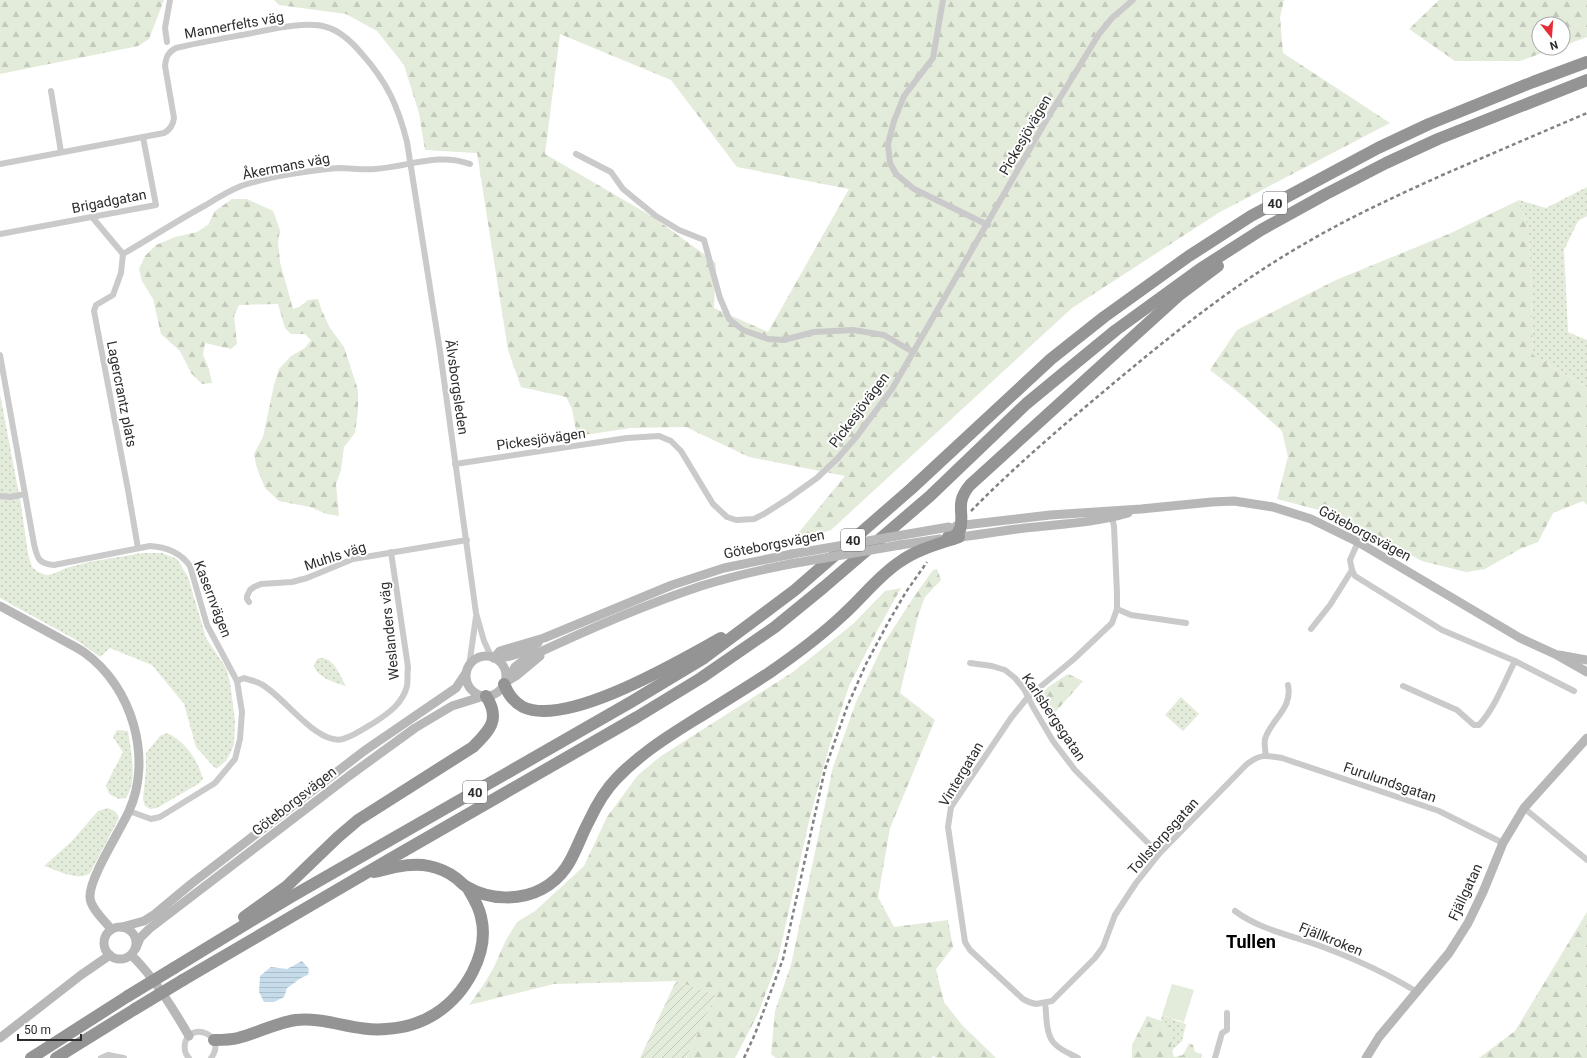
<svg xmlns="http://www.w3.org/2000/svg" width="1587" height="1058" font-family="Roboto,sans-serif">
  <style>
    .grass { fill: url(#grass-dots) }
    .forest { fill: url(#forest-firs); fill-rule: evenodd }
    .garden { fill: url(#garden-furrows) }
    .pitch { fill: #e3ebda }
    .water { fill: url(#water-rules) }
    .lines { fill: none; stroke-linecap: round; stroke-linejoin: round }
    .street { stroke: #cacaca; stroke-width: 6 }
    .secondary { stroke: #b7b7b7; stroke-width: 9 }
    .highway { stroke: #949494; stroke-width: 12 }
    .rail { stroke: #828282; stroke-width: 2.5; stroke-dasharray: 4 3; stroke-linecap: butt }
    .secondary-bridge { stroke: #b7b7b7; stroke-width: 9 }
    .highway-bridge { stroke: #949494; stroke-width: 12 }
    .labels { text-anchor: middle; stroke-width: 4; stroke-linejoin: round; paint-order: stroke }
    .shield { fill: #fff; stroke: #6c6c6c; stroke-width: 1 }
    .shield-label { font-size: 13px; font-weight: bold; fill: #2d2d2d }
    .street-label { font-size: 14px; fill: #2d2d2d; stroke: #fff }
    .district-label { font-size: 18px; font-weight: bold; fill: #000; stroke: #fff }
  </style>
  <defs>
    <pattern id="grass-dots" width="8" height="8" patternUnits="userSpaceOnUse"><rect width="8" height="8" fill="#e3ebda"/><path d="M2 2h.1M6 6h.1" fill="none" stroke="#c3cabb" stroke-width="1.8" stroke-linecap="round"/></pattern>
    <pattern id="forest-firs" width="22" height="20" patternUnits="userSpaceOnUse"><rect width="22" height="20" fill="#e3ebda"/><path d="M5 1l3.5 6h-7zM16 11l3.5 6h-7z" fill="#c3cabb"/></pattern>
    <pattern id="garden-furrows" width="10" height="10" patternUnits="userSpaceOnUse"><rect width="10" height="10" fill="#e3ebda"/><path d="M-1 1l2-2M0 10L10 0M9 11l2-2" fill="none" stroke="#c3cabb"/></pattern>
    <pattern id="water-rules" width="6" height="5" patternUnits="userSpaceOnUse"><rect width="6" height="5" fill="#c6dceb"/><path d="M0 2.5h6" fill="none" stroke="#aabdca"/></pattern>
  </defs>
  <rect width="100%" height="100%" fill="#fff"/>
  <!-- grass -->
  <g class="grass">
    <path d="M 1587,187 L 1587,216 L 1578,221 L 1564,250 L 1568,332 L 1587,340 L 1587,387 L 1533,355 L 1529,232 L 1519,200 L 1546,208 Z"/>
    <path d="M 0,394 L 21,505 L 28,554 L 32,567 L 38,572 L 46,575 L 53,574 L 66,568 L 89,562 L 142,553 L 162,553 L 177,559 L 188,577 L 206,638 L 226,668 L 230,682 L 235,721 L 234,744 L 231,752 L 226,761 L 216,769 L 196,747 L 184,704 L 152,665 L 110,648 L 100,657 L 78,641 L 0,598 Z"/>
    <path d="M 320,658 C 334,657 340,676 346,686 C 335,683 316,677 314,665 L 317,659 Z"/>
    <path d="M 1181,697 L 1199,714 L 1183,731 L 1165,715 Z"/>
    <path d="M 117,730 L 128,731 C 131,751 138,780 126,798 L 119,799 L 109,794 L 106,785 L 123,752 L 113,737 Z"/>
    <path d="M 167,733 C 185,741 198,760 203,779 L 198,784 L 157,808 L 150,809 L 145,806 L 143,799 L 146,769 L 146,753 L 160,736 Z"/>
    <path d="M 108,808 L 116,812 L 119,818 L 90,873 C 79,882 56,870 44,866 L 71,842 L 98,811 Z"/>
    <path d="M 1162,1015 L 1186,1024 L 1182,1041 L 1165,1057 L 1158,1037 Z"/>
  </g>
  <!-- forest -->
  <g class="forest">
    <path d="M 0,0 L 164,0 L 149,39 L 138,46 L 0,74 Z"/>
    <path d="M 274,0 L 1284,0 L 1280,17 L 1283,53 L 1390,123 L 1220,212 L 1072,308 L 831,530 L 791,542 L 845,476 L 749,457 L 686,427 L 631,428 L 577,436 L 572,409 L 566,397 L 521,387 L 508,350 L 477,153 L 425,150 L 419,113 L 404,65 L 377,31 L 346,14 L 279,5 ZM 560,34 L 671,80 L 737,167 L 849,189 L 768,332 L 714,308 L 716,263 L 653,217 L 545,154 Z"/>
    <path d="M 1439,0 L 1587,0 L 1587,37 L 1563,46 L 1563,24 L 1539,24 L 1539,48 L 1556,48 L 1520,61 L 1455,61 L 1409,29 Z"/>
    <path d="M 232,199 L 247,199 L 273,211 L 280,230 L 278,242 L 280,262 L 293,309 L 299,307 L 308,300 L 318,299 L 322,311 L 330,328 L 344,347 L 358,390 L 358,410 L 355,433 L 344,447 L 341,470 L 336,484 L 339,516 L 327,514 L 310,507 L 279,501 L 265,488 L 256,465 L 254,454 L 263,437 L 274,385 L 279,369 L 291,356 L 305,348 L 311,340 L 305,334 L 291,334 L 285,328 L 278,304 L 239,305 L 234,316 L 237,344 L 231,349 L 205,343 L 203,355 L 209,369 L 212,383 L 202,384 L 191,373 L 180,351 L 161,334 L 153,299 L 142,281 L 139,269 L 145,256 L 156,245 L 175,237 L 197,232 L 208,225 L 215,211 Z"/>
    <path d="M 1519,200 L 1529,232 L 1533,355 L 1587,387 L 1587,505 L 1583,501 L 1553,513 L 1538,542 L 1520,549 L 1485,569 L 1466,572 L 1422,561 L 1338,515 L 1277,499 L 1288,457 L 1282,431 L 1243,396 L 1210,370 L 1237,330 L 1336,280 L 1451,233 Z"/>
    <path d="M 937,569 L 941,580 L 925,597 L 918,616 L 900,693 L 935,720 L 890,828 L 878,897 L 894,927 L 948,920 L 953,947 L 936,969 L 944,1002 L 962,1025 L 996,1058 L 936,1058 L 934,1056 L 931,1058 L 776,1058 L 771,1054 L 775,1011 L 791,965 L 833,767 L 856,702 L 884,643 L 913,598 L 933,570 Z"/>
    <path d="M 901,588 L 876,633 L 849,686 L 830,744 L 810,817 L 777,963 L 758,1014 L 735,1058 L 686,1058 L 716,995 L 676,981 L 554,984 L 469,1005 L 482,987 L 493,969 L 507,938 L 517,922 L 535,911 L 584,866 L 607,817 L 638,775 L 661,756 L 793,672 L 853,624 L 885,591 Z"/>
    <path d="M 1068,674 L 1083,681 L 1050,718 L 1045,714 L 1042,695 L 1048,687 Z"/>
    <path d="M 1587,912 L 1587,1058 L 1479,1058 L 1515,1031 Z"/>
    <path d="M 1147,1016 L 1167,1023 L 1173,1034 L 1171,1045 L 1174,1057 L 1183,1055 L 1189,1043 L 1193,1045 L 1195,1052 L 1202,1054 L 1201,1058 L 1132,1058 L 1132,1045 Z"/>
  </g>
  <!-- garden -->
  <path class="garden" d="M 676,981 L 716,995 L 686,1058 L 640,1058 Z"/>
  <!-- pitch -->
  <path class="pitch" d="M 1172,984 L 1194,990 L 1184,1022 L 1162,1015 Z"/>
  <!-- water -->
  <path class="water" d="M 302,961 L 309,969 L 308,975 C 299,978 295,983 287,988 L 284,997 L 274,1002 L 264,1002 L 259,992 L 260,976 L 271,967 L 287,969 Z"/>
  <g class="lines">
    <!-- street -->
    <g class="street">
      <path d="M 943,0 L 933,58 L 904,96 L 894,121 L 888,144 L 890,163 L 896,174 L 914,189 L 988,225"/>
      <path d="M 167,42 L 165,28 L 170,0"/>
      <path d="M 51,91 L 61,152"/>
      <path d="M 576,154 L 611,172 L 623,189 L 656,216 L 679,230 L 704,240 L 720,298 L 729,319 L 743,330 L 768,339 L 784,340 L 814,332 L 853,330 L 884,335 L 913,352"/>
      <path d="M 0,164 L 164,133 C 170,130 173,125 174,118 L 165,66 C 166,57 168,52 176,48 C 197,43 220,39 242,35 C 264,31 306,20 326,27 C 341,31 352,42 362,54 C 387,82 398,106 407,142 L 440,351 L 476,613 L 484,641 L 492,658"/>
      <path d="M 92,217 L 123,254"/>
      <path d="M 0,234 L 156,205 L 143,137"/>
      <path d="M 123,254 C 151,238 178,220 206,205 C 217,198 229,191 241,186 C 267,177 311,170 339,168 C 351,168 363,170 375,169 C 408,167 438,152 470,164"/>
      <path d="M 123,254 L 121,273 L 113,295 L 96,305 L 94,311 L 128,490 L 138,548"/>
      <path d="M 0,355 L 34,544 C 37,557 38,564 54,565 L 150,546 C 166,547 181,553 190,566 L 207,625 L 237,681 L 242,712 L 240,739 L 235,759 L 215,783 L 160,817 L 151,819 L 129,811"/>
      <path d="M 455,464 L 627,438 L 659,436 L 671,441 L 681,451 L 713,504 L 727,517 L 736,520 L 754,519 L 764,514 L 789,498 L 817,478 L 838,458 L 857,436 L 892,389 L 1047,119 L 1099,34 L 1112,18 L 1133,0"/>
      <path d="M 0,496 L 10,497 L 25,494"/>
      <path d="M 1112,518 L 1114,526 L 1117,594 L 1117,609 L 1112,623 L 1074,659 L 1028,697 L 1011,718 L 951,807 L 948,827 L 965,942 L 970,950 L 1023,999 L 1029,1002 L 1036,1004 L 1052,1001 L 1095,958 L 1103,947 L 1115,915 L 1136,883 L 1159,854 L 1247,764 C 1260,754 1266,755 1282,758 L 1439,811 L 1503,843"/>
      <path d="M 1352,570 L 1355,576 L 1442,630 L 1515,661 L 1574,691"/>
      <path d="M 249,602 L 247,599 L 247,596 L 250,590 L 254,587 L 261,584 L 292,582 L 307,578 L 353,559 L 467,540"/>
      <path d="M 1117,609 L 1131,615 L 1186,623"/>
      <path d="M 1311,629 L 1330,605 L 1352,570 L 1350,560 L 1358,542"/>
      <path d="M 970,663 L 992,666 L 1005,670 L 1015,678 L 1024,689 L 1033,707 L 1053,741 L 1075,770 L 1159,854"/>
      <path d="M 469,666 L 476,617"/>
      <path d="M 237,681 L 244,678 C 249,680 256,681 261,684 C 284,696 317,746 343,739 C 354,736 365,728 375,722 C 389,713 403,703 407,686 C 408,680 407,673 408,667 L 391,552"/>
      <path d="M 1403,686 L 1457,710 L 1474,725 L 1479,725 C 1495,708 1504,682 1515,661"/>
      <path d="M 1266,755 C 1265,750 1264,745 1265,739 C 1271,719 1293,709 1288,685"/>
      <path d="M 1524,808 L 1587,860"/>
      <path d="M 1235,911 C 1260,930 1294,936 1323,947 C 1355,959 1388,974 1417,992"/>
      <path d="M 1045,1003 C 1047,1016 1045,1036 1056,1045 C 1062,1051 1071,1054 1078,1058"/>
      <path d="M 101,1058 L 108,1055 L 124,1058"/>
      <path d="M 189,1058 C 185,1054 184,1049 185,1043 C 191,1020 228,1036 211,1058"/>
      <path d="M 1215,1058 L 1222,1033 L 1227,1030 L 1227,1013"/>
    </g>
    <!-- secondary -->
    <g class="secondary">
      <path d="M 956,526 L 1050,515 L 1141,509 L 1212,502 L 1234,501 L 1273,507 L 1311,519 L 1358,542 L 1520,638 L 1557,655 L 1587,672"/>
      <path d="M 953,538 C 977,535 1001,531 1025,528 C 1060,524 1094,523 1128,513"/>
      <path d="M 900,545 L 940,539"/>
      <path d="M 0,606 C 20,617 39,627 59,638 C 67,643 77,647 85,653 C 132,687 153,758 129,811 C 120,831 89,878 90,897 C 90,908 105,921 111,929"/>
      <path d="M 1559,655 L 1587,660"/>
      <circle cx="486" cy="676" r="20"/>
      <path d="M 494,658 L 500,651 L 544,638 L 672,585 L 724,568 L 792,554"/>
      <path d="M 494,658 C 512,658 524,652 538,643"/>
      <path d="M 506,682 L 515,667 L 525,659 C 582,632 641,606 701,586 C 730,577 760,570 790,564"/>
      <path d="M 506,682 L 516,676 L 540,656"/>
      <circle cx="120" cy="943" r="16"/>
      <path d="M 122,927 L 144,921 L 155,914 L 191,884 L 364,751 L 456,688 L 466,673"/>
      <path d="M 136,948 L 140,938 L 149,929 L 349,776 L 415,728 L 452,706 L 484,696"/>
      <path d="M 131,955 C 153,975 174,1010 189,1036"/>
      <path d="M 0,1038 L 81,975 L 110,955"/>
      <path d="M 1366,1058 L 1379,1037 L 1449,953 L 1468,923 L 1483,892 L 1503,843 L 1524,808 L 1587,738"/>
    </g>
    <!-- highway -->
    <g class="highway">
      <path d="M 948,537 L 960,530 C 965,512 954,504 970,485 L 1178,296 L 1218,266"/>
      <path d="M 504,684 C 508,694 513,702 523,707 C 567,728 681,660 721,638"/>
      <path d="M 374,872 C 392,868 411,862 429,866 C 439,868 448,872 456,878 C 460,881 463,885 467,887 C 489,900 520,901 542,889 C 571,874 575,847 589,821 C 596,806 605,790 617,778 C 639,755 664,739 691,722 C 717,706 743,690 769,673 C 795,655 821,636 844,614 C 863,597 879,575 901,561 C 918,549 939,544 959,537"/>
      <path d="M 244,917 L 287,886 L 338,837 L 358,820 L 473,747 C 490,730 501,719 486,696"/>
      <path d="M 174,968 L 289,898 L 631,702 L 704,658 L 795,590 L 911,489 L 1051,359 L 1104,317 L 1189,256 L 1251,216 L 1378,148 L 1429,124 L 1533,82 L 1587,62"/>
      <path d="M 183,980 L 390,859 L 637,717 L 701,678 L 775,627 L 824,587 L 930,496 L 1026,404 L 1066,371 L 1116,330 L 1200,269 L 1261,230 L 1326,194 L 1386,163 L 1438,139 L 1587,80"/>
      <path d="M 214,1040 C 222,1040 230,1040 238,1038 C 258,1033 275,1023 296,1020 C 327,1017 356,1032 386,1029 C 403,1028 421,1023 435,1014 C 465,995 490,953 481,917 C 479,906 473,897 467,887"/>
      <path d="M 31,1058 L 128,996"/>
      <path d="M 56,1058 L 135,1009"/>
    </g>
    <!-- rail -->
    <g class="rail">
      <path d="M 971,511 C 1016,465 1066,423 1115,382 C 1175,332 1236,283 1304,244 C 1350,217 1398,195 1447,173 C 1494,153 1540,133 1587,113"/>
      <path d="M 744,1058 L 755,1034 L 783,959 L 825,769 L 847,707 L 866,664 L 889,621 L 906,592 L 927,562"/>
    </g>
    <!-- secondary-bridge -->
    <g class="secondary-bridge">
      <path d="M 792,554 L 949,527"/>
      <path d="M 790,564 L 900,545"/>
    </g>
    <!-- highway-bridge -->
    <g class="highway-bridge">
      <path d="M 128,996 L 174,968"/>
      <path d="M 135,1009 L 183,980"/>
    </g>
  </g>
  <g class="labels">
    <!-- shield labels -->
    <g class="shield">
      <rect x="1263" y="192" width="24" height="22" rx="3"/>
      <rect x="841" y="529" width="24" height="22" rx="3"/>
      <rect x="463" y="781" width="24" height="22" rx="3"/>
    </g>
    <g class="shield-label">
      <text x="1275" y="208">40</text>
      <text x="853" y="545">40</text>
      <text x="475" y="797">40</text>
    </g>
    <!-- street labels -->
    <g class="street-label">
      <text transform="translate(234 25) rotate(-10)" y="5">Mannerfelts väg</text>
      <text transform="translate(1025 135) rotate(-60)" y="5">Pickesjövägen</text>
      <text transform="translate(286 166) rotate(-11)" y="5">Åkermans väg</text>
      <text transform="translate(109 201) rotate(-11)" y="5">Brigadgatan</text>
      <text transform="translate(457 387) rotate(82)" y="5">Älvsborgsleden</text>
      <text transform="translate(122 394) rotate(79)" y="5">Lagercrantz plats</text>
      <text transform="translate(859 410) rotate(-53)" y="5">Pickesjövägen</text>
      <text transform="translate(541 439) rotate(-8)" y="5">Pickesjövägen</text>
      <text transform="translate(1365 533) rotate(28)" y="5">Göteborgsvägen</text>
      <text transform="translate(774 544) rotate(-11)" y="5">Göteborgsvägen</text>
      <text transform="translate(335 556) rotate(-18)" y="5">Muhls väg</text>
      <text transform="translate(213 599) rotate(69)" y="5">Kasernvägen</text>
      <text transform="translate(389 631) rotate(-96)" y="5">Weslanders väg</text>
      <text transform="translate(1054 717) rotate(56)" y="5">Karlsbergsgatan</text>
      <text transform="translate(961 774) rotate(-59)" y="5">Vintergatan</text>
      <text transform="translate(1390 782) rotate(19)" y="5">Furulundsgatan</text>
      <text transform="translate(294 801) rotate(-38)" y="5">Göteborgsvägen</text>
      <text transform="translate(1163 836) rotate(-48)" y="5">Tollstorpsgatan</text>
      <text transform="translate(1465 892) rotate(-65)" y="5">Fjällgatan</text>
      <text transform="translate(1331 939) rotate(22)" y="5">Fjällkroken</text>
    </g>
    <!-- district labels -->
    <g class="district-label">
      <text x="1251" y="948">Tullen</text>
    </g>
  </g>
  <!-- north arrow -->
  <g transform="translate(1551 36) rotate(163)"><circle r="19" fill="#ffffff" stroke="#ababab"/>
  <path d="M0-3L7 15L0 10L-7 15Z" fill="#e62d37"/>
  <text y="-6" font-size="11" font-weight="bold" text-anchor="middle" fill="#2d2d2d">N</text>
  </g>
  <!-- scale -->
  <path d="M18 1034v6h63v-6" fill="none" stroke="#2d2d2d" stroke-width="2"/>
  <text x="24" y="1034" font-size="12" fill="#2d2d2d" stroke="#ffffff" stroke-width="3" paint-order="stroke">50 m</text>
</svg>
